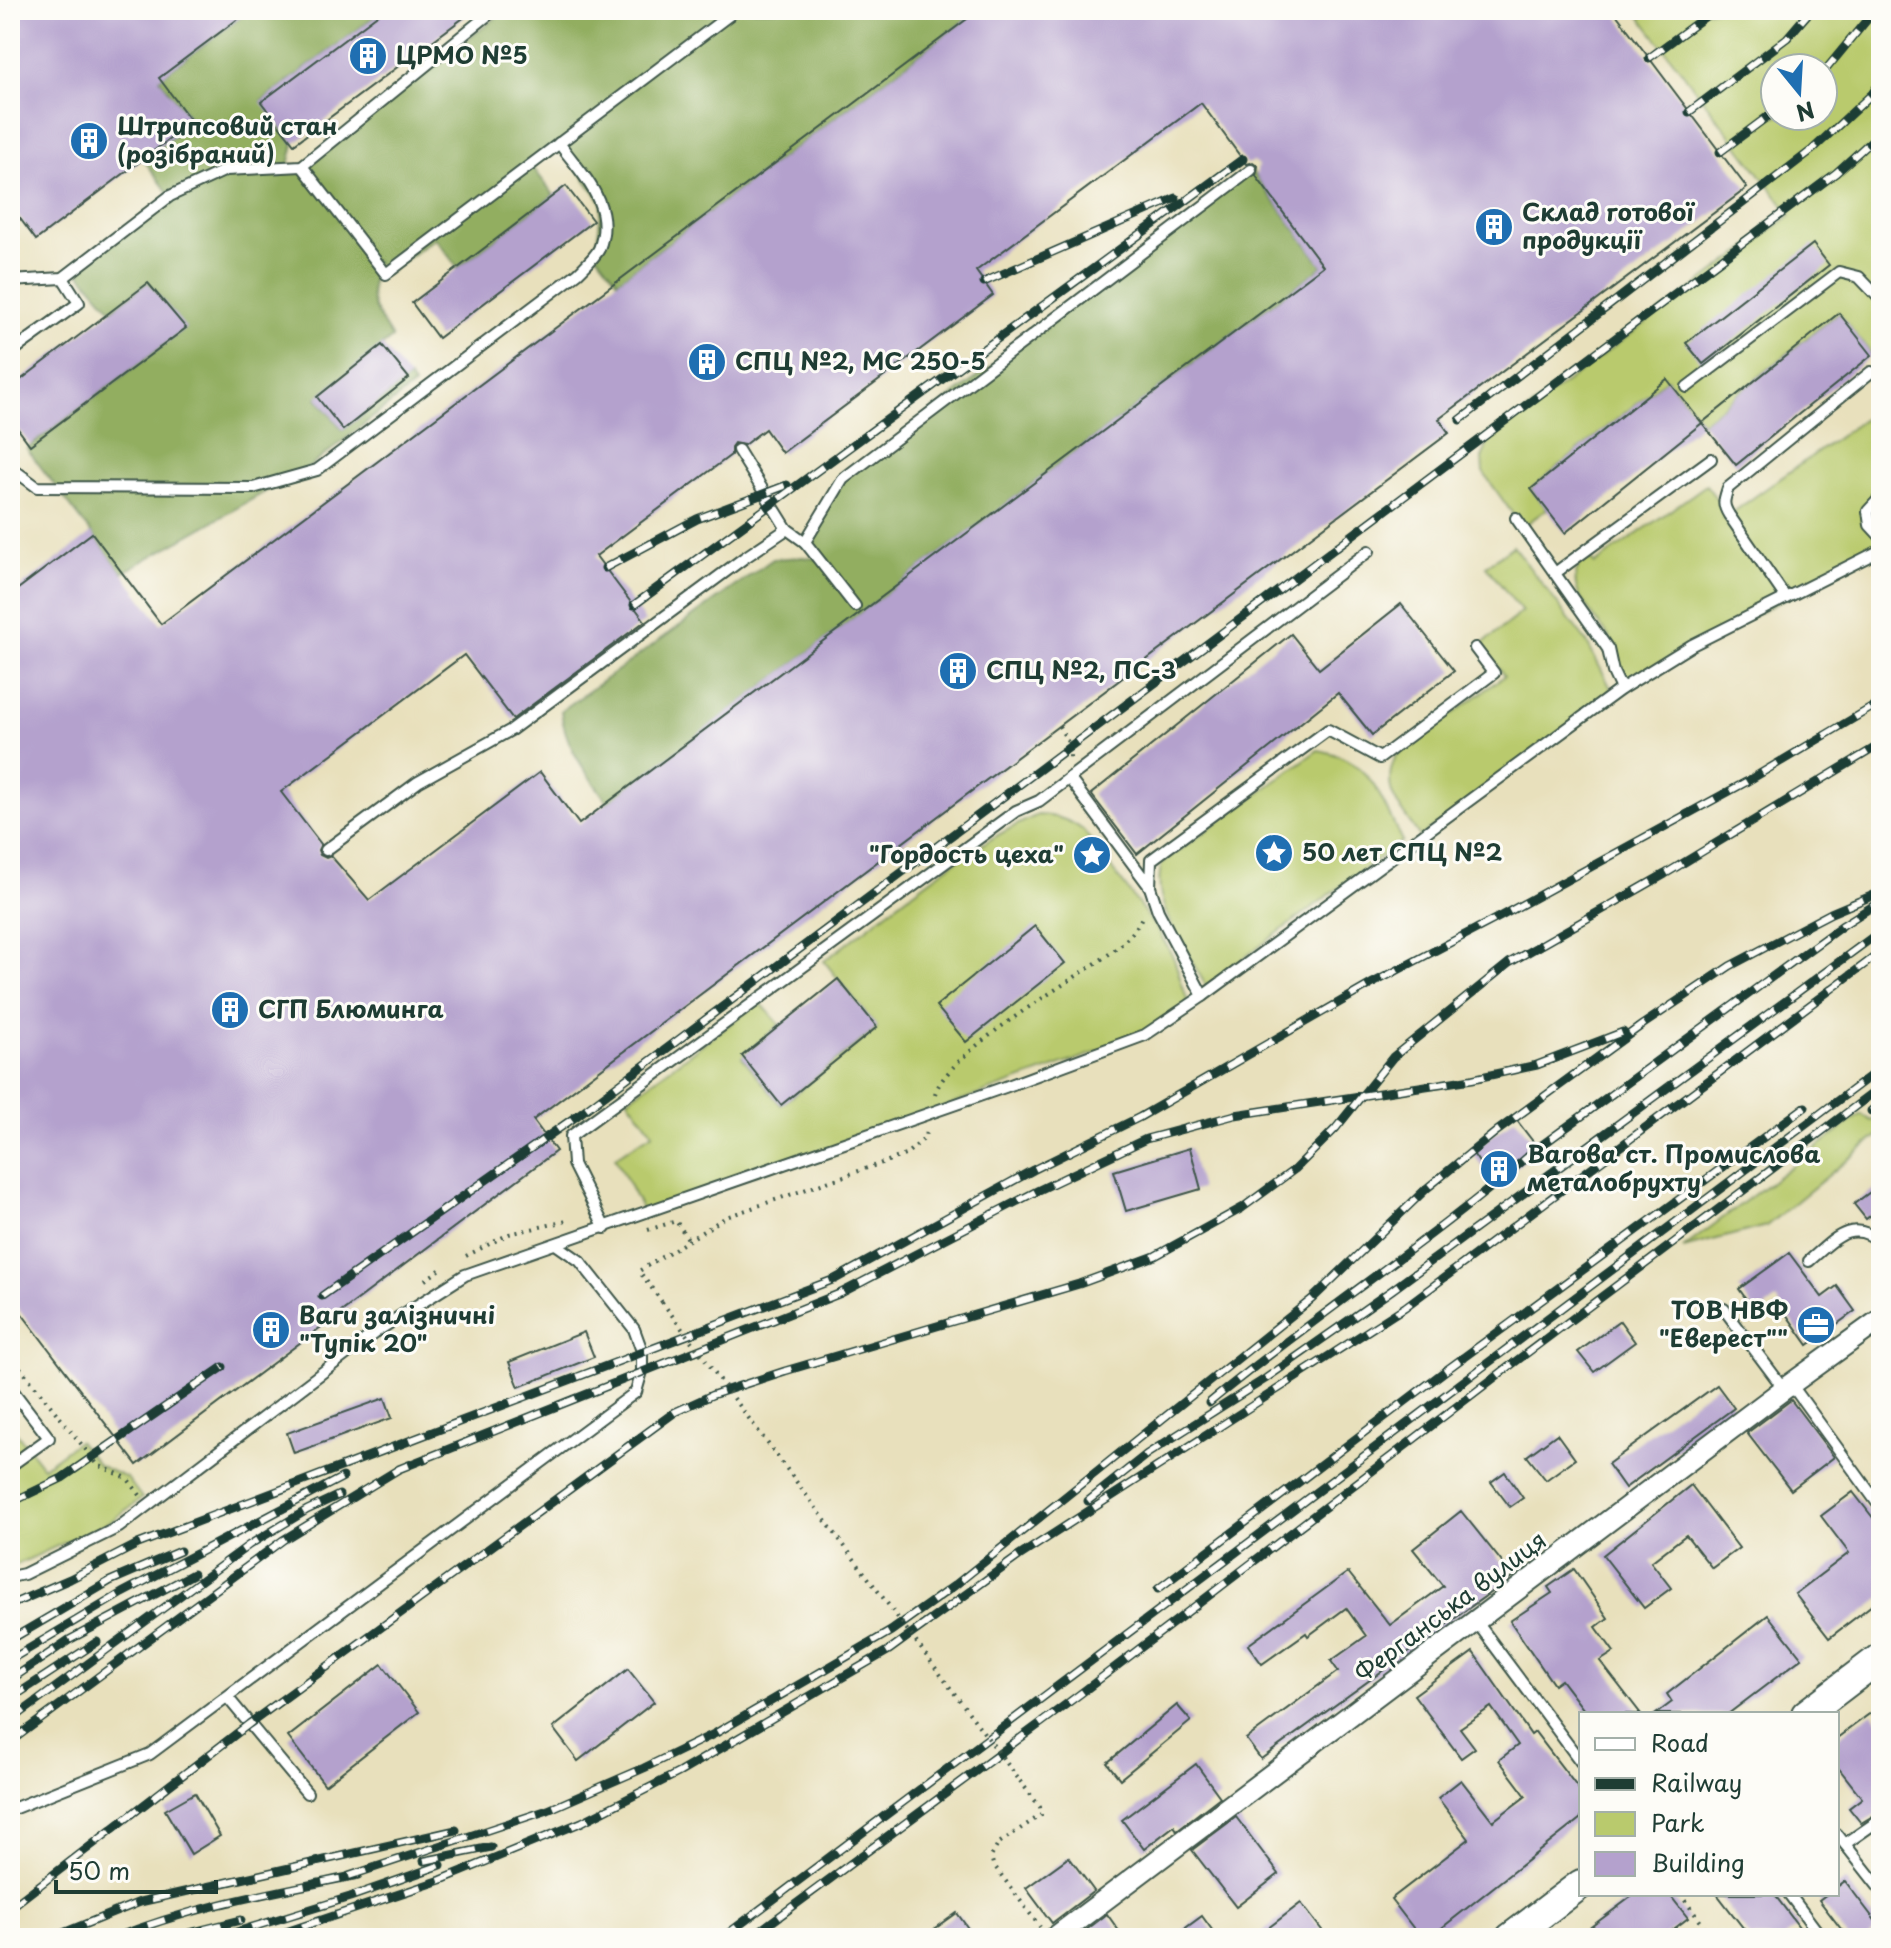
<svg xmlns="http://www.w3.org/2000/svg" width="1891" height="1948" font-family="'Playpen Sans',sans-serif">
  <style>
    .green { fill: #b9ca6d; stroke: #6c8450; stroke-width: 2; fill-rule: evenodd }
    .forest { fill: #92ae60; stroke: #58764a; stroke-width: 2 }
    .building { fill: #b4a1cd; fill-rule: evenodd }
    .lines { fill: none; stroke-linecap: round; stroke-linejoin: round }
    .service-casing { stroke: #3d5548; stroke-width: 14 }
    .minor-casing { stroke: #3d5548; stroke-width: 24 }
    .secondary-casing { stroke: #3d5548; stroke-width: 32 }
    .path { stroke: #3d5548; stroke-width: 4; stroke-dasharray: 2 6; stroke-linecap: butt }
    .service { stroke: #fff; stroke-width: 10 }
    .minor { stroke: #fff; stroke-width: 20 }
    .secondary { stroke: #fff; stroke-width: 28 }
    .rail-casing { stroke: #1f3d34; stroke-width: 9 }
    .rail { stroke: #fdfcf7; stroke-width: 6; stroke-dasharray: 18; stroke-linecap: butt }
    .path-bridge { stroke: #3d5548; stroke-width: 4; stroke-dasharray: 2 6; stroke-linecap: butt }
    .labels { text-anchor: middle; stroke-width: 6; stroke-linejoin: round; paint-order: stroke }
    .poi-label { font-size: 24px; font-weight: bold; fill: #1f3d34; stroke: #fdfcf7; text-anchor: start }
    .street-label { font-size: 24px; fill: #1f3d34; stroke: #fdfcf7 }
  </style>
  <rect width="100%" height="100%" fill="#fdfcf7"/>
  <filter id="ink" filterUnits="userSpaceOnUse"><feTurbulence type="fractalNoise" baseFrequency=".0125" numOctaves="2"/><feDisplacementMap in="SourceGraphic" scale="16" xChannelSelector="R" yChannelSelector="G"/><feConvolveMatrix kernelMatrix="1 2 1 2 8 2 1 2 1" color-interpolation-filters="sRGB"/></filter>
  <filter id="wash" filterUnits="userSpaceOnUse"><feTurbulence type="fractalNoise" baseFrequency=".006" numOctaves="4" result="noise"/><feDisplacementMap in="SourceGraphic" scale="32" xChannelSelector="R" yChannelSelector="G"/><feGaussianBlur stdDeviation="1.8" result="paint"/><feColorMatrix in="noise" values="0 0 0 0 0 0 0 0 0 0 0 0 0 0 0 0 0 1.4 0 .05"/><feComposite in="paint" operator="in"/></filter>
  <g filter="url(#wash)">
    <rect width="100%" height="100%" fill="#e8e0bc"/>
    <!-- green -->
    <g class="green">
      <path d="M 1635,10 L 1881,10 L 1881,366 L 1838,313 L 1702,423 L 1667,379 L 1531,489 L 1547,509 L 1522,527 L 1483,472 L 1482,458 L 1490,439 L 1791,215 ZM 1775,68 L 1823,68 L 1823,116 L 1775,116 Z"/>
      <path d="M 1881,407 L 1881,497 L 1868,511 L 1881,537 L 1881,550 L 1786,598 L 1628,685 C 1621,672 1619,653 1613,643 C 1597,616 1555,585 1587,556 L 1595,564 L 1706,485 L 1729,515 Z"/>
      <path d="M 1513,546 L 1586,641 L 1614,694 L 1420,837 C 1401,807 1379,792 1396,756 L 1504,676 L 1482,644 L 1522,612 L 1486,566 Z"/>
      <path d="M 1318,750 C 1372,759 1380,798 1402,841 L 1206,986 C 1187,951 1149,903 1162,863 Z"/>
      <path d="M 1038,815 C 1056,816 1068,819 1083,830 L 1159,932 L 1174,959 L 1189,1006 L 1145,1035 L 644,1214 L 615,1157 L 653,1133 L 628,1099 L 760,1002 L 780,1025 L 742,1057 L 781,1105 L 877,1028 L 824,961 C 892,910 960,849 1038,815 Z"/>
      <path d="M 1861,1114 L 1872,1121 L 1881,1115 L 1881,1133 L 1766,1226 L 1683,1248 Z"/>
      <path d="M 10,1424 L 43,1467 L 78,1441 L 98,1465 L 127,1478 L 142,1498 L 111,1521 L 10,1568 Z"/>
    </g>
    <!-- forest -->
    <g class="forest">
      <path d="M 250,10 L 384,10 L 262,101 L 294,144 L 289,165 L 303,166 L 506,10 L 979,10 L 618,281 L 596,253 L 602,202 L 559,144 L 531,165 L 554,195 L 458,268 L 435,238 L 386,274 L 376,262 C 366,302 371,304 392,338 L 317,398 L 343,430 L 409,378 L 414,385 L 311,466 L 122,573 L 27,449 L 185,328 L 148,283 L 112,310 L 76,268 L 170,195 L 143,159 L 192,122 L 159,78 Z"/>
      <path d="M 1251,170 L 1323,266 L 608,803 C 587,773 565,748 561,711 L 773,559 L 803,557 L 817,559 L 805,542 L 843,479 Z"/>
    </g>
    <g id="blocks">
      <!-- building -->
      <g class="building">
        <path d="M 10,10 L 250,10 L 159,78 L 192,122 L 36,240 L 10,205 Z"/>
        <path d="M 384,10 L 474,10 L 294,144 L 261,102 Z"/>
        <path d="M 979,10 L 1613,10 L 1747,188 L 1439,419 L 1449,433 L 533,1120 L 556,1151 L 137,1465 L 10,1298 L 10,595 L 92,533 L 161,624 ZM 1201,103 L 1246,164 L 1253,162 L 1258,166 L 1256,176 L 1323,266 L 579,824 L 540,772 L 369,900 L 331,856 L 326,858 L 320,855 L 318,850 L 321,844 L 281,792 L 464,655 L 513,719 L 645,621 L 596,556 L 731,455 L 731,447 L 734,443 L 744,445 L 765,429 L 782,453 L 993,295 L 976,271 Z"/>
        <path d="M 566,186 L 593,221 L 438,338 L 412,303 Z"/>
        <path d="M 1813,244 L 1829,265 L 1703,364 L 1686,343 Z"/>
        <path d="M 148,283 L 186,328 L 30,445 L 10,418 L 10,388 Z"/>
        <path d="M 1839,313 L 1872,355 L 1736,465 L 1702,423 Z"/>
        <path d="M 382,345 L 409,378 L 343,430 L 317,397 Z"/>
        <path d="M 1667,379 L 1702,423 L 1565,533 L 1531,489 Z"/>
        <path d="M 1401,604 L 1454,671 L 1372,735 L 1338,693 L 1137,854 L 1091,794 L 1291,634 L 1319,669 Z"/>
        <path d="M 1035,926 L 1065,963 L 966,1042 L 936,1006 Z"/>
        <path d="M 838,979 L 877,1027 L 781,1105 L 742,1056 Z"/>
        <path d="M 1515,1118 L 1538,1148 L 1495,1186 L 1472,1152 Z"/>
        <path d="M 1190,1148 L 1201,1189 L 1126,1211 L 1114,1171 Z"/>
        <path d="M 1881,1184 L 1881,1207 L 1866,1219 L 1854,1204 Z"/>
        <path d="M 1789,1253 L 1822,1297 L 1837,1286 L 1855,1311 L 1808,1345 L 1776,1300 L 1757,1314 L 1739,1289 Z"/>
        <path d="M 1620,1321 L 1635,1342 L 1594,1372 L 1578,1352 Z"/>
        <path d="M 584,1332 L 594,1357 L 519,1387 L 509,1362 Z"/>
        <path d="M 1717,1385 L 1734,1408 L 1625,1488 L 1608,1464 Z"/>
        <path d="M 385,1398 L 392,1418 L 294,1453 L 287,1433 Z"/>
        <path d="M 1791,1400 L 1834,1457 L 1791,1490 L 1747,1433 Z"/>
        <path d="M 1557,1434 L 1575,1459 L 1546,1480 L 1527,1456 Z"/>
        <path d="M 1505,1472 L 1523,1498 L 1510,1507 L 1491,1482 Z"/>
        <path d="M 1691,1485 L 1739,1548 L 1712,1568 L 1686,1535 L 1651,1562 L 1671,1588 L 1644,1608 L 1603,1555 Z"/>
        <path d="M 1853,1492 L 1881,1528 L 1881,1598 L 1829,1638 L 1795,1594 L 1849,1553 L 1821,1516 Z"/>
        <path d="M 1461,1511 L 1513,1576 L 1261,1759 L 1246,1739 L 1338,1671 L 1331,1661 L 1366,1636 L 1346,1608 L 1308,1636 L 1306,1633 L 1262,1664 L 1248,1645 L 1348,1572 L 1390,1625 L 1443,1586 L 1413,1549 Z"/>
        <path d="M 1574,1569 L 1608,1618 L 1596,1627 L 1614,1652 L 1600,1661 L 1641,1714 L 1587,1714 L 1561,1680 L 1554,1685 L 1510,1621 L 1552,1593 L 1548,1587 Z"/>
        <path d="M 1768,1615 L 1802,1658 L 1728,1714 L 1656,1714 L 1672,1702 L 1667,1694 Z"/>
        <path d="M 1473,1652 L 1531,1735 L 1535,1732 L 1581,1792 L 1581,1818 L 1429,1938 L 1421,1938 L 1391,1899 L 1469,1839 L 1438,1798 L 1461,1780 L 1493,1821 L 1526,1796 L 1499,1760 L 1518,1745 L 1491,1707 L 1460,1728 L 1475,1748 L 1461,1758 L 1414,1695 Z"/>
        <path d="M 382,1664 L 419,1712 L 325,1785 L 288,1737 Z"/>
        <path d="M 628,1669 L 654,1702 L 578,1761 L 553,1728 Z"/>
        <path d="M 1177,1705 L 1191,1721 L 1120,1779 L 1107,1763 Z"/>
        <path d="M 1872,1712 L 1881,1724 L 1881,1811 L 1861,1823 L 1849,1808 L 1862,1798 L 1837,1766 L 1837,1738 Z"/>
        <path d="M 1196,1764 L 1220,1797 L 1177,1830 L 1174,1826 L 1144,1849 L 1122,1820 Z"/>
        <path d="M 195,1793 L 220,1836 L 191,1854 L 165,1810 Z"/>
        <path d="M 1236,1817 L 1279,1874 L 1236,1907 L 1192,1850 Z"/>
        <path d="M 1069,1857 L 1094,1891 L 1052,1923 L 1026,1888 Z"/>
        <path d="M 1845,1881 L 1880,1927 L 1866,1938 L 1848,1938 L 1819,1900 L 1827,1894 L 1837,1894 L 1837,1887 Z"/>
        <path d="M 1635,1894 L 1669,1894 L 1688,1918 L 1662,1938 L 1576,1938 Z"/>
        <path d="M 1717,1894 L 1774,1894 L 1799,1927 L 1784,1938 L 1751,1938 Z"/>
        <path d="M 1301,1903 L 1328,1938 L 1255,1938 Z"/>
        <path d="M 957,1913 L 975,1938 L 922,1938 Z"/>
        <path d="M 1107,1914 L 1124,1938 L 1076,1938 Z"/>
        <path d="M 1202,1916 L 1218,1938 L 1172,1938 Z"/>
      </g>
    </g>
  </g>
  <g filter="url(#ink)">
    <use href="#blocks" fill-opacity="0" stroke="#3d5548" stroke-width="2"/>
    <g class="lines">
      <defs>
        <g id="service">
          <path d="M 302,166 L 386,274 L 736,10"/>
          <path d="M 10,281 L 63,278 L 170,196 L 226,170 L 302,166 L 494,10"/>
          <path d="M 10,353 L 79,303 L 63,278"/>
          <path d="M 1687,387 L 1839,272 L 1859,277 L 1881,300"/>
          <path d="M 738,450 L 787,529 L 805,542"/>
          <path d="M 10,467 L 37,487 L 253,488 L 317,470 L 578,273 C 585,266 595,257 599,249 C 616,205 583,176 559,143"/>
          <path d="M 1881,497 L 1868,511 L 1870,525 L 1881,537"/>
          <path d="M 1555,573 L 1711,459"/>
          <path d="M 1786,598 L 1729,515 C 1722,504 1724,500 1728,488 L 1871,372"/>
          <path d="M 855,606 L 805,542 L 843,479 L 1251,170"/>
          <path d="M 1621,689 L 1692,645 L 1881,550"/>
          <path d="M 1069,778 L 1150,887"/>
          <path d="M 326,850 L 418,782 L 511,730 L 744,558 L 787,529"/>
          <path d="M 1203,996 L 1621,689 L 1613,672 L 1608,649 L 1516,518"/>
          <path d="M 605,1228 L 573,1164 L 571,1136 L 1016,811 L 1039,801 L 1369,551"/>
          <path d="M 1809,1261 C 1833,1241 1850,1217 1881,1242"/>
          <path d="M 1724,1309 L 1784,1389 L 1796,1391 L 1881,1508"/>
          <path d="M 10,1387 L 49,1438 L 10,1466"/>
          <path d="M 10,1577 L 24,1574 L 119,1527 L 377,1331 L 465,1275 L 1005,1087 L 1145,1035 L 1203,996 L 1158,911 L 1150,887 L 1151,860 L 1328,730 L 1380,758 L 1494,673 L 1475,648"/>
          <path d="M 1476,1621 L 1581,1762"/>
          <path d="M 228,1698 L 307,1793"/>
          <path d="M 10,1810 L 150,1754 L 636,1392 L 642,1371 L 642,1351 L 634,1329 L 580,1261 L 557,1245"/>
          <path d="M 1837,1834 L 1881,1890"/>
          <path d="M 1845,1844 L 1881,1819"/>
          <path d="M 1789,1894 L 1822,1938"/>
        </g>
        <path id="minor" d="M 1054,1938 L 1784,1389 L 1881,1319"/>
        <g id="secondary">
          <path d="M 1806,1714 L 1881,1657"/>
          <path d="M 1510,1938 L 1581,1884"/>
        </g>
      </defs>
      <!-- service casing -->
      <use href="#service" class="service-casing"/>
      <!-- minor casing -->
      <use href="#minor" class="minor-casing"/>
      <!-- secondary casing -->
      <use href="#secondary" class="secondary-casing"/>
      <!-- path -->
      <g class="path">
        <path d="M 1059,726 L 1070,746 L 1070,759"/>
        <path d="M 935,1094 C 946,1057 1046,996 1081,973 C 1104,957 1133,942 1143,914"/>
        <path d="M 648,1230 L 676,1221 L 688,1239"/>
        <path d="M 466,1256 L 509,1234 L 567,1221"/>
        <path d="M 425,1280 L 444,1267"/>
        <path d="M 662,1302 L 639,1271 L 726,1217 L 905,1155 L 925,1138 L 926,1130"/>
        <path d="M 10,1355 L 98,1465 L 127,1478 L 140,1495"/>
        <path d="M 1020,1781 L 1040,1807 L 1041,1815 L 999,1843 L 991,1857 L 993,1864 L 1040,1927"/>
        <path d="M 1680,1894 L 1713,1938"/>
      </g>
      <!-- service -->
      <use href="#service" class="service"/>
      <!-- minor -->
      <use href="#minor" class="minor"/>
      <!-- secondary -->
      <use href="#secondary" class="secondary"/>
      <defs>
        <g id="rail">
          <path d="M 1649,58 L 1714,10"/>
          <path d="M 1823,73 L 1875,10"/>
          <path d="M 1689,112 L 1787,38 L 1811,10"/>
          <path d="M 1720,152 L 1775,111"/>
          <path d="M 984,282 L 1176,198"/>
          <path d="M 1460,420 L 1812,150 L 1872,94 L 1881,81"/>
          <path d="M 605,568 L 697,519 L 787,485"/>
          <path d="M 634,605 L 1243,159"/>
          <path d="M 1871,1111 L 1881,1103"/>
          <path d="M 322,1296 L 578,1115 L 1836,173 L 1881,132"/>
          <path d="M 1209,1403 C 1316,1315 1433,1239 1538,1148 L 1843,925 L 1881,901"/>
          <path d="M 1088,1501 L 1147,1454 L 1265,1379 L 1392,1290 L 1881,931"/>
          <path d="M 10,1503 L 62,1478 L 223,1367"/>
          <path d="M 1158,1589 L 1445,1371 L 1805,1107"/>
          <path d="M 10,1605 L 70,1579 L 138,1544 L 835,1279 L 1033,1170 L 1140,1117 L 1373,983 L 1501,916 L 1746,782 L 1881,702"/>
          <path d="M 10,1640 L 110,1581 L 180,1551"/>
          <path d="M 10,1660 L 122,1593 L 343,1477"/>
          <path d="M 10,1680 L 69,1640 L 193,1574"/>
          <path d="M 10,1699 L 97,1642"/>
          <path d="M 10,1721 L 249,1545 L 307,1510 L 339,1495"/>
          <path d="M 10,1742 L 283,1540 L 399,1469 L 841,1293 L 1039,1190 L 1146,1139 L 1235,1115 L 1472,1079 L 1537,1065 L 1623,1032"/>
          <path d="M 424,1861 L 491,1847"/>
          <path d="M 349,1876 L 548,1810 L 644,1768 L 716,1733 L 891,1631 L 954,1586 L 1312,1299 L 1426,1189 L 1497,1131 L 1642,1025 L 1730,966 L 1831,913 L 1881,892"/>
          <path d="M 10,1908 L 249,1724 L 675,1412 L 712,1395 L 785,1371 L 1079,1284 L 1155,1256 L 1242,1208 L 1295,1169 L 1336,1128 L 1393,1057 L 1509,963 L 1665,874 L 1881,744"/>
          <path d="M 51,1938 L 140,1902 L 456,1830"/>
          <path d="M 114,1938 C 193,1906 275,1892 358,1875"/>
          <path d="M 169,1938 L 241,1920"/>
          <path d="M 217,1938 L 350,1897 L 441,1865"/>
          <path d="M 268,1938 L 441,1880 L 582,1822 L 680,1772 L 889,1650 L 1019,1556 L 1405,1307 L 1881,952"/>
          <path d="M 722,1938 L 1881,1068"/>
          <path d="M 750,1938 L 1080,1694 L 1507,1368 L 1881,1087"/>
        </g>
      </defs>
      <!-- rail casing -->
      <use href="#rail" class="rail-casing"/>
      <!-- rail -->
      <use href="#rail" class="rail"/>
      <!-- path-bridge -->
      <path class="path-bridge" d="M 662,1302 L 1020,1781"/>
    </g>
  </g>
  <!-- icons -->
  <defs>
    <symbol id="building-disc" viewBox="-11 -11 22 22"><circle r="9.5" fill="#1f6fb2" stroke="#fdfcf7"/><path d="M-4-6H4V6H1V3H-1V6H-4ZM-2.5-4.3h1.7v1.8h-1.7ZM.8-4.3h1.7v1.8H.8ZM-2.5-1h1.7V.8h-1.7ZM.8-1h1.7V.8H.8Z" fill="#fff"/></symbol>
    <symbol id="sight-disc" viewBox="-11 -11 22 22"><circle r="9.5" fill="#1f6fb2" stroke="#fdfcf7"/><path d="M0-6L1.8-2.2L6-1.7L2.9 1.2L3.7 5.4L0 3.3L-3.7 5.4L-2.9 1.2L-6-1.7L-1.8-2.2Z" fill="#fff"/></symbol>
    <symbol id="office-disc" viewBox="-11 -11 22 22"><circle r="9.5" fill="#1f6fb2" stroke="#fdfcf7"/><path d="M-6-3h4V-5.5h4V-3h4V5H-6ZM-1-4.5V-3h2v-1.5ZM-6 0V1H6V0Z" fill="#fff"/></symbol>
  </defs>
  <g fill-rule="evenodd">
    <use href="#building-disc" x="346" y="34" width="44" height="44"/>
    <use href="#building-disc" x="67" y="119" width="44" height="44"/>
    <use href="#building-disc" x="1472" y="205" width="44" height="44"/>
    <use href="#building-disc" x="685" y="340" width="44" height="44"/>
    <use href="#building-disc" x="936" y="649" width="44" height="44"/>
    <use href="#sight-disc" x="1252" y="831" width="44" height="44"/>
    <use href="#sight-disc" x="1070" y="833" width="44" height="44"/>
    <use href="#building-disc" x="208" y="988" width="44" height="44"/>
    <use href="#building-disc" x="1477" y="1147" width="44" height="44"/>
    <use href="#office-disc" x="1794" y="1303" width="44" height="44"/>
    <use href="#building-disc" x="249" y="1308" width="44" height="44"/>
  </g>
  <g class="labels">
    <!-- poi labels -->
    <g class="poi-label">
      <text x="396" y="64">ЦРМО №5</text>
      <text x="117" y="135">Штрипсовий стан<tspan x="117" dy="28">(розібраний)</tspan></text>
      <text x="1522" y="221">Склад готової<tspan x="1522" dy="28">продукції</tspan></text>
      <text x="735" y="370">СПЦ №2, МС 250-5</text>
      <text x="986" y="679">СПЦ №2, ПС-3</text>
      <text x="1302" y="861">50 лет СПЦ №2</text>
      <text x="1064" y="863" text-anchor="end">"Гордость цеха"</text>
      <text x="258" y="1018">СГП Блюминга</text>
      <text x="1527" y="1163">Вагова ст. Промислова<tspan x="1527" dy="28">металобрухту</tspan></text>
      <text x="1788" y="1319" text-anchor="end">ТОВ НВФ<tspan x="1788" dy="28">"Еверест""</tspan></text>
      <text x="299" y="1324">Ваги залізничні<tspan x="299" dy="28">"Тупік 20"</tspan></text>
    </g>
    <!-- street labels -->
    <g class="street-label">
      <text transform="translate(1451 1607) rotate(-37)" y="8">Ферганська вулиця</text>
    </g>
  </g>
  <!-- margin -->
  <rect width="1891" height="1948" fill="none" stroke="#fdfcf7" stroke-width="40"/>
  <!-- legend -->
  <rect x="1579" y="1712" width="260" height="184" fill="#fdfcf7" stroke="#a4b0a9" stroke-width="2"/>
  <rect x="1595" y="1738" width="40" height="12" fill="#ffffff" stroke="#a4b0a9" stroke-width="2"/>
  <text x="1651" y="1752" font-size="24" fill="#1f3d34">Road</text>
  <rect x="1595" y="1778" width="40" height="12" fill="#1f3d34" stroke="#a4b0a9" stroke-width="2"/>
  <text x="1651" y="1792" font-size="24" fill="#1f3d34">Railway</text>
  <rect x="1595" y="1812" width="40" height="24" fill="#b9ca6d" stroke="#a4b0a9" stroke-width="2"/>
  <text x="1651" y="1832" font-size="24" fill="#1f3d34">Park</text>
  <rect x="1595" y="1852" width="40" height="24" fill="#b4a1cd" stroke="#a4b0a9" stroke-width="2"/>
  <text x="1651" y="1872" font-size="24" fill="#1f3d34">Building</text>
  <!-- north arrow -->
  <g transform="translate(1799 92) rotate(162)"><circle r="38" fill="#fdfcf7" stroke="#a4b0a9" stroke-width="2"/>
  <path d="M0-6L14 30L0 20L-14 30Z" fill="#1f6fb2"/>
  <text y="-12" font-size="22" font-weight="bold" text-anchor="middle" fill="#1f3d34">N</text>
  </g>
  <!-- scale -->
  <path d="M56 1880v12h160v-12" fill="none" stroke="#1f3d34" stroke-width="4"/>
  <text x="68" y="1880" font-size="24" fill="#1f3d34" stroke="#fdfcf7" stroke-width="6" paint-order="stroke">50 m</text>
</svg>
